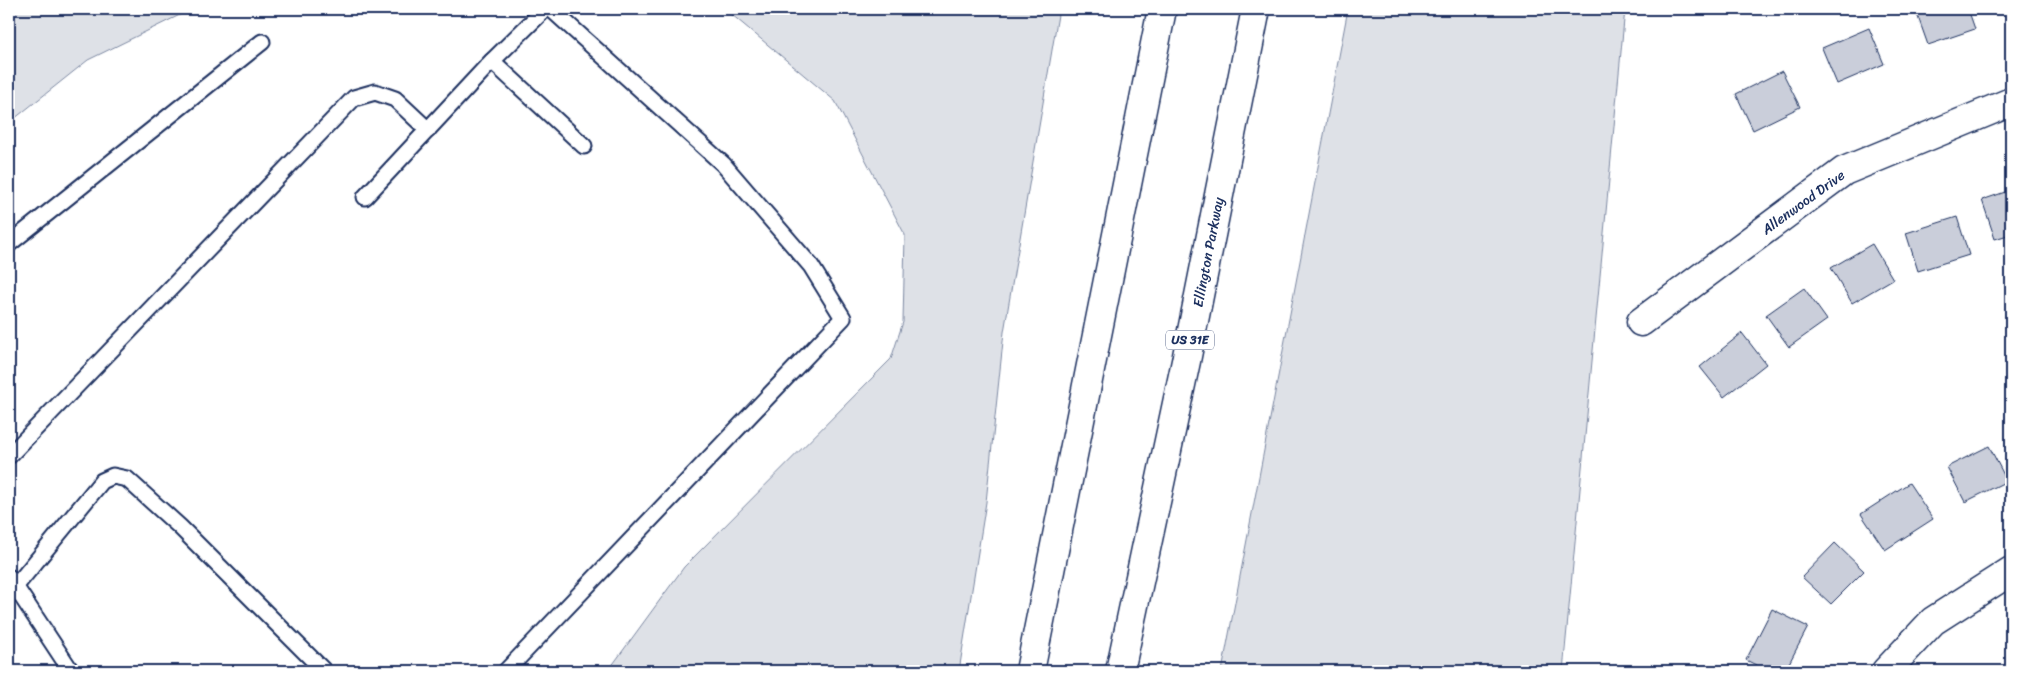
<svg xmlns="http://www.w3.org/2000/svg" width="2020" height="680" font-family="Sriracha,sans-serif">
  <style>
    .green { fill: #dee1e7; stroke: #7c88a2 }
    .building { fill: #caceda; stroke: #1b2f5e }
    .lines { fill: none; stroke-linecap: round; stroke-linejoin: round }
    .service-casing { stroke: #1b2f5e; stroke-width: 19 }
    .minor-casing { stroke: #1b2f5e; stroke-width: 31 }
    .motorway-casing { stroke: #1b2f5e; stroke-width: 31 }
    .service { stroke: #fff; stroke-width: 15 }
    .minor { stroke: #fff; stroke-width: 28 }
    .motorway { stroke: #fff; stroke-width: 28 }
    .labels { text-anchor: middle; stroke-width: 4.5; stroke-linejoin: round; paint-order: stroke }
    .shield { fill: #fff; stroke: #5f6d8e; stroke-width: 1 }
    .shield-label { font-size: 12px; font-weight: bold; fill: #1b2f5e }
    .street-label { font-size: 14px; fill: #1b2f5e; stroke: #fff }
  </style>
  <rect width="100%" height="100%" fill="#fff"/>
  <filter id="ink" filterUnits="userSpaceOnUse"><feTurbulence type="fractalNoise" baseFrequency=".02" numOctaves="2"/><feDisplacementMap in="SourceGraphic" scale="10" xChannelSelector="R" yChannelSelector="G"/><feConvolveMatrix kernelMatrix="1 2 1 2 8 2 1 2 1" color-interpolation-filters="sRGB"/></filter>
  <g filter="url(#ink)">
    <!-- green -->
    <g class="green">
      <path d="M 9,9 L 192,9 L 88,60 L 9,123 Z"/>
      <path d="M 725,9 L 1059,9 L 1004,332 L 986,502 L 959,671 L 608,671 L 684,567 L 891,359 L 903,322 L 905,235 L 835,101 Z"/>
      <path d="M 1348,9 L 1625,9 L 1563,671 L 1222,671 Z"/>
    </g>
    <!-- building -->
    <g class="building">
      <path d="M 1930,9 L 1968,9 L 1975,29 L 1928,45 L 1917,14 Z"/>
      <path d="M 1869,28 L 1884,64 L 1837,84 L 1822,48 Z"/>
      <path d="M 1782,71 L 1800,107 L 1753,130 L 1736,94 Z"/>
      <path d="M 2011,190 L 2011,234 L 1995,239 L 1982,200 Z"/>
      <path d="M 1957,217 L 1969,255 L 1918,271 L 1906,233 Z"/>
      <path d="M 1872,244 L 1893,279 L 1852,303 L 1831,268 Z"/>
      <path d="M 1804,288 L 1827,320 L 1789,347 L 1766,315 Z"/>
      <path d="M 1742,333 L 1766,364 L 1724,397 L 1700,367 Z"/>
      <path d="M 1989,446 L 2007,481 L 1965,502 L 1947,467 Z"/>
      <path d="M 1909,483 L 1933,519 L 1885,550 L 1861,514 Z"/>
      <path d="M 1835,543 L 1864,571 L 1831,604 L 1802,577 Z"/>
      <path d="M 1772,609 L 1808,627 L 1785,671 L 1768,671 L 1746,660 Z"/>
    </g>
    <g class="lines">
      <defs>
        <g id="service">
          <path d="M 492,61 L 584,146"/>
          <path d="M 365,197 L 489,64 L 545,9"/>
          <path d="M 9,244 L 262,42"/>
          <path d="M 9,456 L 354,98 L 375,92 L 395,99 L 428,130"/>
          <path d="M 9,577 L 71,671"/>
          <path d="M 15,587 L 102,481 L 113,476 L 127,479 L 180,527 L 324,671"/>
          <path d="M 506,671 L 843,318 L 811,266 L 723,164 L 551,9"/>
        </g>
        <g id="minor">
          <path d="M 1641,322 L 1844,171 L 2011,102"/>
          <path d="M 1886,671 L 1933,621 L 2011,571"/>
        </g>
        <g id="motorway">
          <path d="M 1030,671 L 1162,9"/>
          <path d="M 1120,671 L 1186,361 L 1256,9"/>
        </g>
      </defs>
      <!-- service casing -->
      <use href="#service" class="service-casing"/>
      <!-- minor casing -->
      <use href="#minor" class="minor-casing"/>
      <!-- motorway casing -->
      <use href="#motorway" class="motorway-casing"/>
      <!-- service -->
      <use href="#service" class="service"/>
      <!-- minor -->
      <use href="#minor" class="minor"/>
      <!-- motorway -->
      <use href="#motorway" class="motorway"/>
    </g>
  </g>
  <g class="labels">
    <!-- shield labels -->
    <rect class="shield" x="1166" y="330.5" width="48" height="19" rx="4"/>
    <g class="shield-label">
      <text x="1190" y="344">US 31E</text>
    </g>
    <!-- street labels -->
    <g class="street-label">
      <text transform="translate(1803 202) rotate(-36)" y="5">Allenwood Drive</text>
      <text transform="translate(1208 252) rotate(-79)" y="5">Ellington Parkway</text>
    </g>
  </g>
  <!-- margin -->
  <rect width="2020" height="680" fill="none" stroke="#fff" stroke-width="30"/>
  <rect x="15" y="15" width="1990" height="650" fill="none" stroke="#1b2f5e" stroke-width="2" filter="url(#ink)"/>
</svg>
